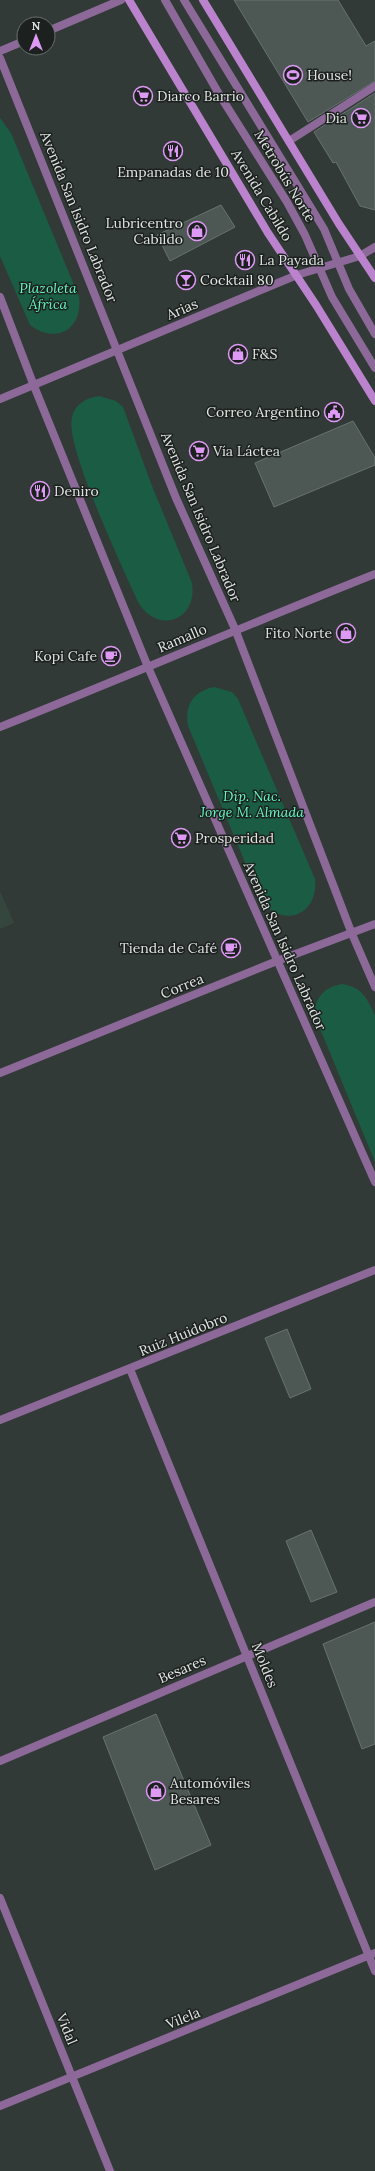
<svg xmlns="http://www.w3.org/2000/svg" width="375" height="2171" font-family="Lora,serif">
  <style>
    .built { fill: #35463f }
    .green { fill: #1b5c45 }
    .building { fill: #4d5753; stroke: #68726e }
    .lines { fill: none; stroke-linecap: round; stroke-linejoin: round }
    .service { stroke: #8c6998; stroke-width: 8 }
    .minor { stroke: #8c6998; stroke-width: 8 }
    .tertiary { stroke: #8c6998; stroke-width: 8 }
    .secondary { stroke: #bb83ce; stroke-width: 8 }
    .labels { text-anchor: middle; stroke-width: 3; stroke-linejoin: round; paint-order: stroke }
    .poi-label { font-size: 14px; fill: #e0e6e3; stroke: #1c201e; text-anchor: start }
    .street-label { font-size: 14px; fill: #e0e6e3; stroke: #1c201e }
    .park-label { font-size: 14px; font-style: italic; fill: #64fac4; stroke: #1c201e }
  </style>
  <rect width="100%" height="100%" fill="#313a36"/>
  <!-- built -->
  <path class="built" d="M 0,891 L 14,923 L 0,929 Z"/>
  <!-- green -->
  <g class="green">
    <path d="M 0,118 L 11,133 L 79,297 C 83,329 56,345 30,325 L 0,256 Z"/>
    <path d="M 99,396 L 116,401 L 123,407 L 152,486 L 192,583 C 198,621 157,635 138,602 C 124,570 64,445 72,417 C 75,404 86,398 99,396 Z"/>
    <path d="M 214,687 L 232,692 L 238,699 L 315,879 C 319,916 280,930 260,898 L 188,726 C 184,705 194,691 214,687 Z"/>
    <path d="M 342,984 C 362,987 367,998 375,1015 L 375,1162 L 314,1014 C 316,996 325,987 342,984 Z"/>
  </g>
  <!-- building -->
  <g class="building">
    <path d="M 234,0 L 338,0 L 366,46 L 375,41 L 375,81 L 308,122 Z"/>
    <path d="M 375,93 L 375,210 L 360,206 L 336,162 L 333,163 L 314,132 Z"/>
    <path d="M 221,205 L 235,227 L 170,261 L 157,235 Z"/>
    <path d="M 353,421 L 375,458 L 375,465 L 274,507 L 255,463 Z"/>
    <path d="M 287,1329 L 311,1389 L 290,1398 L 265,1338 Z"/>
    <path d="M 311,1530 L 337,1592 L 311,1602 L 286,1541 Z"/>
    <path d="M 375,1622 L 375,1744 L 362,1749 L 323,1644 Z"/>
    <path d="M 156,1714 L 211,1845 L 155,1870 L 103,1737 Z"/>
  </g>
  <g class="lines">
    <!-- service -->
    <g class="service">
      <path d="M 165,0 L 219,94 L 287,202 L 305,235 L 332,297 L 375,368"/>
      <path d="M 184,0 L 324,229 L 349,289 L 375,334"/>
      <path d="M 289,141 L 375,86"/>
    </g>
    <!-- minor -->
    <g class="minor">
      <path d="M 48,31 L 121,0"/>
      <path d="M 0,51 L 24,41"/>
      <path d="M 0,399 L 297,275 L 360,256 L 375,247"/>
      <path d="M 0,727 C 126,677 249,624 375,574"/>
      <path d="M 0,1073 L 277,961 L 375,924"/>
      <path d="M 130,1369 L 375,1971"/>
      <path d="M 0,1420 L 375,1270"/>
      <path d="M 0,1761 L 375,1602"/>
      <path d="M 0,1898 L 110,2171"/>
      <path d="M 0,2106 L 375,1953"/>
    </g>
    <!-- tertiary -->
    <g class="tertiary">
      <path d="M 0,58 L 176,498 L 235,629 L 352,934 L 375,987"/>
      <path d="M 0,297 L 34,386 L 148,667 L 375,1182"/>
    </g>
    <!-- secondary -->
    <g class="secondary">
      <path d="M 129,0 L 268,233 L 316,305 L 375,401"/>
      <path d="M 203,0 L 339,224 L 375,278"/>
    </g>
  </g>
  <!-- icons -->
  <defs>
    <symbol id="stadium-ring" viewBox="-11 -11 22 22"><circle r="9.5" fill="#1c201e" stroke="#dd99f4" stroke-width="1.5"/><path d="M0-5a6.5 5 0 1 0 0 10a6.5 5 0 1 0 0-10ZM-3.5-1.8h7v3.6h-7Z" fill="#dd99f4"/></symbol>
    <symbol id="supermarket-ring" viewBox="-11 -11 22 22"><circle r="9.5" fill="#1c201e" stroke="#dd99f4" stroke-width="1.5"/><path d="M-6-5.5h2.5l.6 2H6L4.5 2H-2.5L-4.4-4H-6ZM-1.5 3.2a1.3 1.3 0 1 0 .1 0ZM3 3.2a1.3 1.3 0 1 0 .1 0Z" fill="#dd99f4"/></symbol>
    <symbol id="restaurant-ring" viewBox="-11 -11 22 22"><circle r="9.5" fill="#1c201e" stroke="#dd99f4" stroke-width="1.5"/><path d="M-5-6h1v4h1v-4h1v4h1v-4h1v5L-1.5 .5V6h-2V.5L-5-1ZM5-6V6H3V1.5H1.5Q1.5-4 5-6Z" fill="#dd99f4"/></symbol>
    <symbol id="shop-ring" viewBox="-11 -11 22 22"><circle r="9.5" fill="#1c201e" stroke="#dd99f4" stroke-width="1.5"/><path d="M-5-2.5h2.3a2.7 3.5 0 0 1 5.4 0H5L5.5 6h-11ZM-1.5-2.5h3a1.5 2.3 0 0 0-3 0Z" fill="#dd99f4"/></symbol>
    <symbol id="bar-ring" viewBox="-11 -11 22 22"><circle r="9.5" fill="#1c201e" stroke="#dd99f4" stroke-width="1.5"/><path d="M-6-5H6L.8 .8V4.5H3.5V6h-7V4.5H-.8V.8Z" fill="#dd99f4"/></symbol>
    <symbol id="civic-ring" viewBox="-11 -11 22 22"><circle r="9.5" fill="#1c201e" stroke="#dd99f4" stroke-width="1.5"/><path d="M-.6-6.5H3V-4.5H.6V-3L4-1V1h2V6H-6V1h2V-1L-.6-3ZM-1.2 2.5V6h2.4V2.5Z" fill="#dd99f4"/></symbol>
    <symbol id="cafe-ring" viewBox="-11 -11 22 22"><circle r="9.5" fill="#1c201e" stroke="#dd99f4" stroke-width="1.5"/><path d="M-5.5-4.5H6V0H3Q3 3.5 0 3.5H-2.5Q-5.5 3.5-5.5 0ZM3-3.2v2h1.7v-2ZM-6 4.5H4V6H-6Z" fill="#dd99f4"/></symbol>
  </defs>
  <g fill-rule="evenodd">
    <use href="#stadium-ring" x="282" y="64" width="22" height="22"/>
    <use href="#supermarket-ring" x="132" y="85" width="22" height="22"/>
    <use href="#supermarket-ring" x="350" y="107" width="22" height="22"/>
    <use href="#restaurant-ring" x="162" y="140" width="22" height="22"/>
    <use href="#shop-ring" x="186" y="220" width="22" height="22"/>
    <use href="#restaurant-ring" x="234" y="249" width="22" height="22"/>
    <use href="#bar-ring" x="175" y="269" width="22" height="22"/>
    <use href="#shop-ring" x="227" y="343" width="22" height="22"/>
    <use href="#civic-ring" x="323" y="401" width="22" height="22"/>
    <use href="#supermarket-ring" x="188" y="440" width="22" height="22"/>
    <use href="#restaurant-ring" x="29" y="480" width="22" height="22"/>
    <use href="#shop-ring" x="335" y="622" width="22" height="22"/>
    <use href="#cafe-ring" x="100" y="645" width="22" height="22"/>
    <use href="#supermarket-ring" x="170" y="827" width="22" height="22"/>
    <use href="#cafe-ring" x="220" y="937" width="22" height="22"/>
    <use href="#shop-ring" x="145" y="1780" width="22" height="22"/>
  </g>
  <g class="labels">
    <!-- poi labels -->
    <g class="poi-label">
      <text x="307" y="80">House!</text>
      <text x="157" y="101">Diarco Barrio</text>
      <text x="347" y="123" text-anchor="end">Dia</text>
      <text x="173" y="177" text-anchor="middle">Empanadas de 10</text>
      <text x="183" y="228" text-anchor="end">Lubricentro<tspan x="183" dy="16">Cabildo</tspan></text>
      <text x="259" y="265">La Payada</text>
      <text x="200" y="285">Cocktail 80</text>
      <text x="252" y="359">F&amp;S</text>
      <text x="320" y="417" text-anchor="end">Correo Argentino</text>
      <text x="213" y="456">Vía Láctea</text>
      <text x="54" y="496">Deniro</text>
      <text x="332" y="638" text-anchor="end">Fito Norte</text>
      <text x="97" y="661" text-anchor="end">Kopi Cafe</text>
      <text x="195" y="843">Prosperidad</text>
      <text x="217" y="953" text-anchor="end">Tienda de Café</text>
      <text x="170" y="1788">Automóviles<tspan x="170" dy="16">Besares</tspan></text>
    </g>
    <!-- street labels -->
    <g class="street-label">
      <text transform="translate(285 176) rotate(59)" y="5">Metrobús Norte</text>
      <text transform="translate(262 195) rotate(59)" y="5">Avenida Cabildo</text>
      <text transform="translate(79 217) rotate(68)" y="5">Avenida San Isidro Labrador</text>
      <text transform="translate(182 309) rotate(-23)" y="5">Arias</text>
      <text transform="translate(201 517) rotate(67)" y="5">Avenida San Isidro Labrador</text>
      <text transform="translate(182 638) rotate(-23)" y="5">Ramallo</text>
      <text transform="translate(285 946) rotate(66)" y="5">Avenida San Isidro Labrador</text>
      <text transform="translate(182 986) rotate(-22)" y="5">Correa</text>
      <text transform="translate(183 1334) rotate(-22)" y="5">Ruiz Huidobro</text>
      <text transform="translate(265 1665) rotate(68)" y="5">Moldes</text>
      <text transform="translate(182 1669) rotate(-23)" y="5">Besares</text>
      <text transform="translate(183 2018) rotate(-22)" y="5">Vilela</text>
      <text transform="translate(67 2029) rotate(68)" y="5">Vidal</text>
    </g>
    <!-- park labels -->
    <g class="park-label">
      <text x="48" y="293">Plazoleta<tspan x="48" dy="16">África</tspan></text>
      <text x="252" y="801">Dip. Nac.<tspan x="252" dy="16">Jorge M. Almada</tspan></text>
    </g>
  </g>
  <!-- north arrow -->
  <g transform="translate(36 36)"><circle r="19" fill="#1c201e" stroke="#6a6f6d"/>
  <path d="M0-3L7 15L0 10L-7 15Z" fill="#dd99f4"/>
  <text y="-6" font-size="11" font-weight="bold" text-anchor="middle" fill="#e0e6e3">N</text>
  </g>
</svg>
